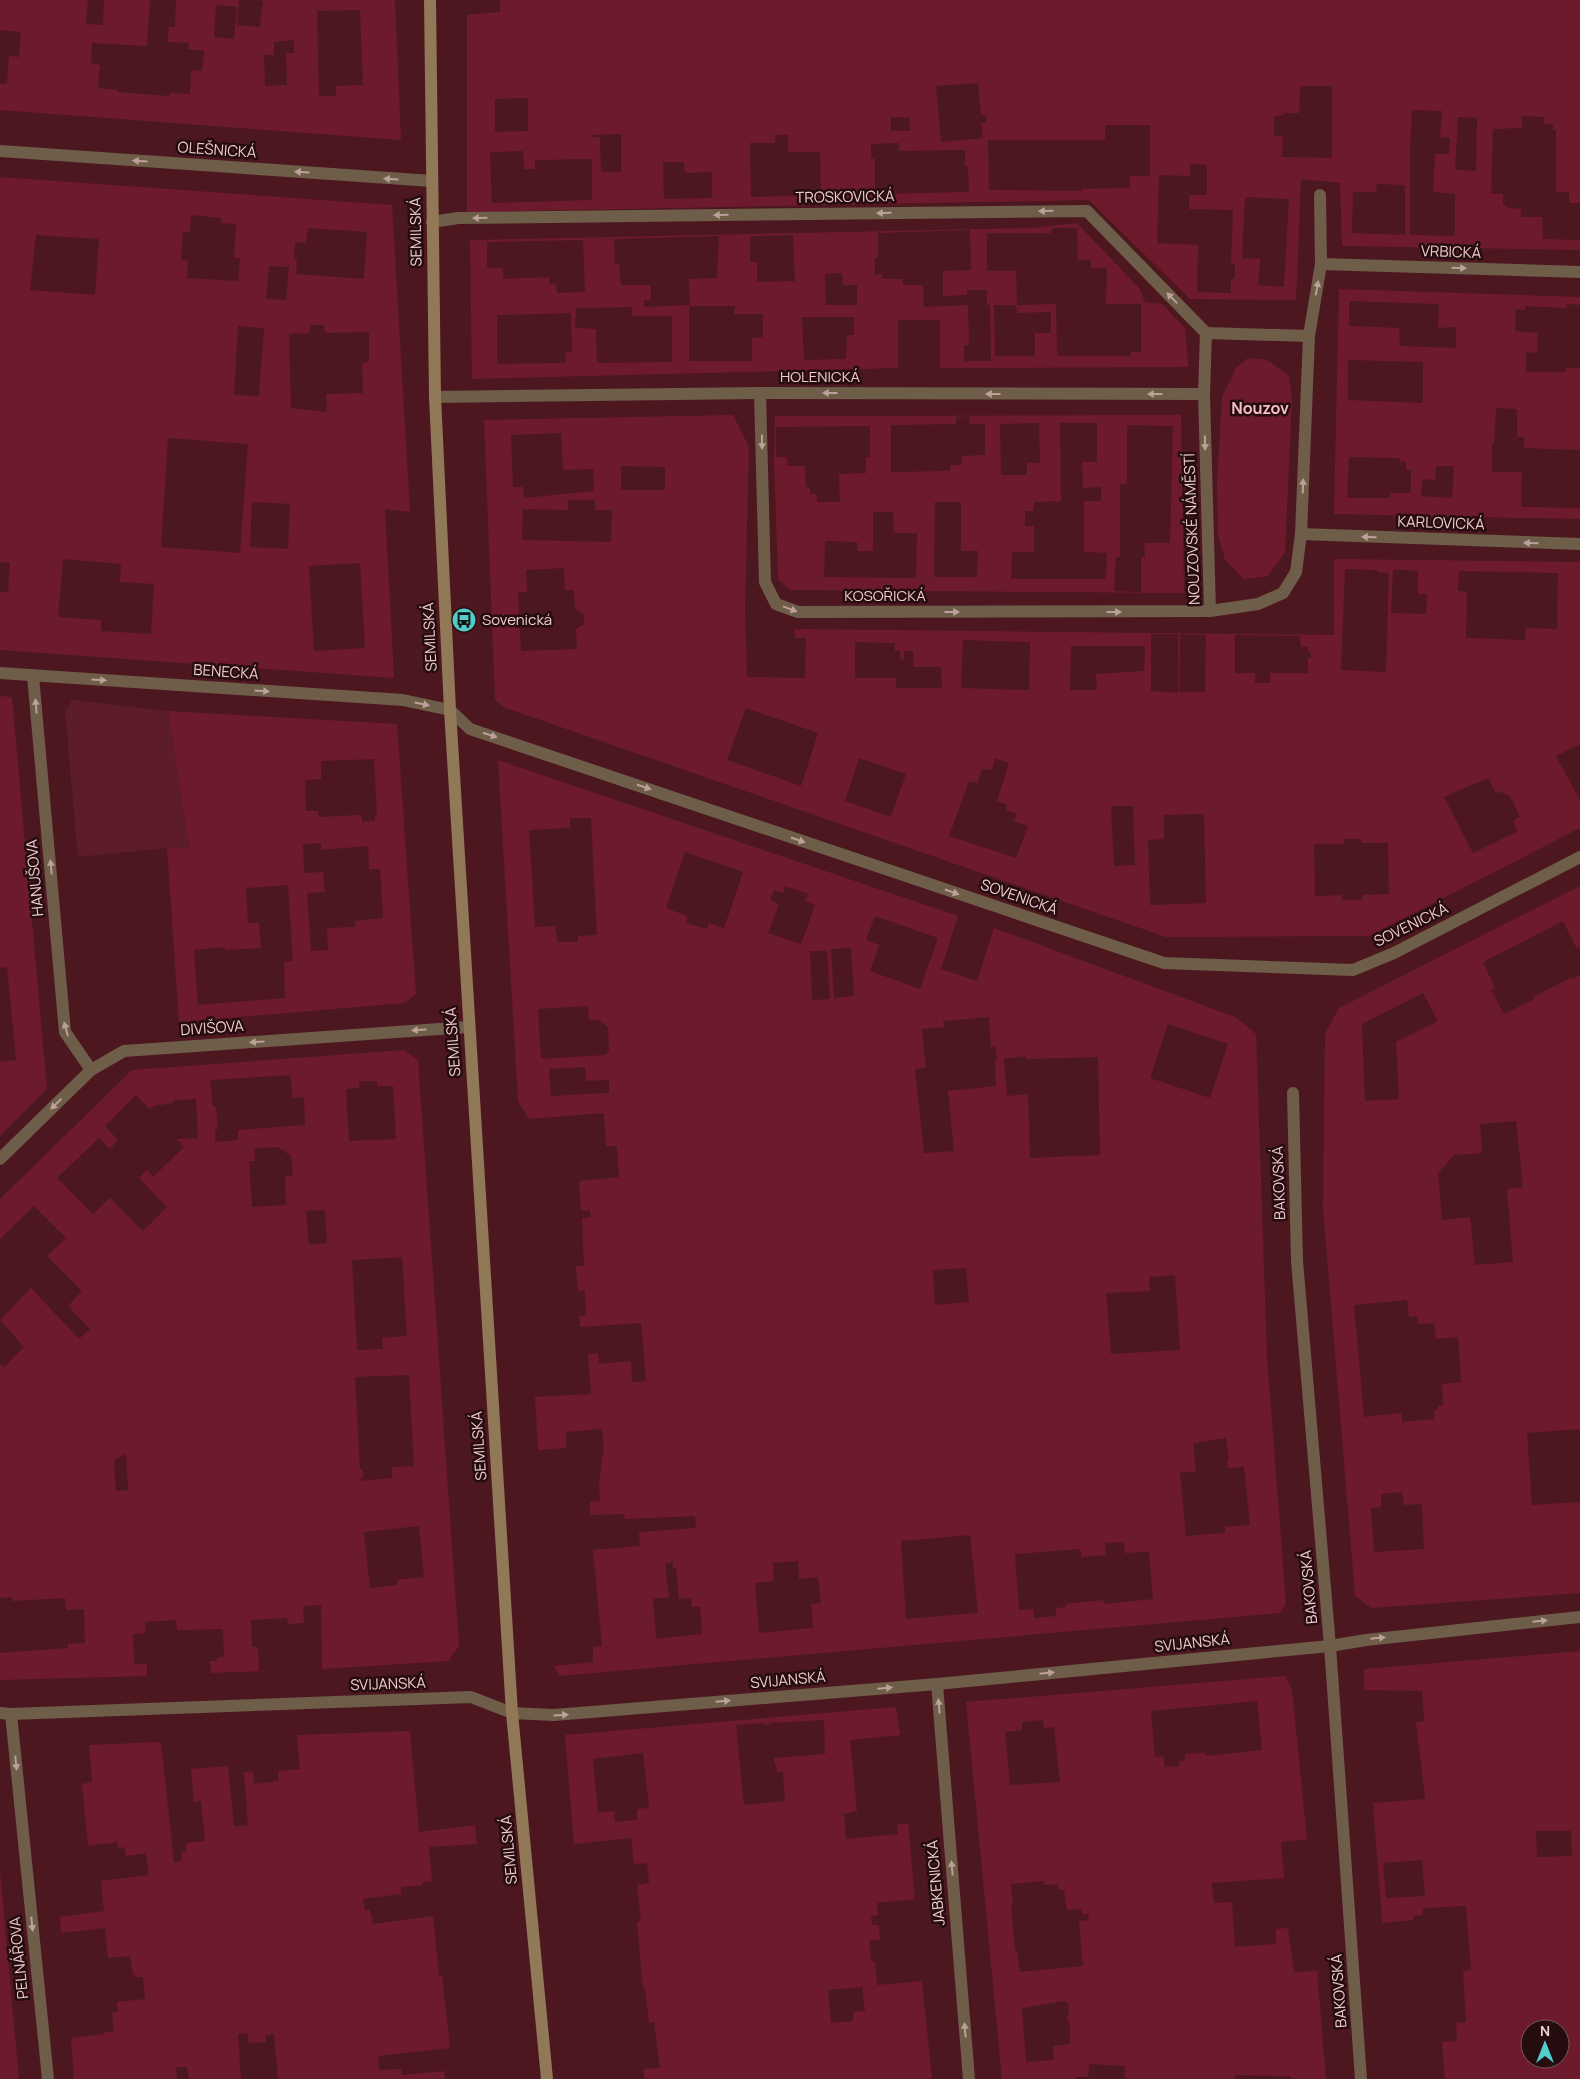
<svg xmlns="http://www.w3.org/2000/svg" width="1580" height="2079" font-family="Manrope,sans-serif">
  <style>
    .built { fill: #5c1d28 }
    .green { fill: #6d1b2c; fill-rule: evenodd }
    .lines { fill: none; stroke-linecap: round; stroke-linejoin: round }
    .street { stroke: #6d5d49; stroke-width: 12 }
    .secondary { stroke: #917857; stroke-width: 12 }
    .oneway { fill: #bca099 }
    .labels { text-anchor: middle; stroke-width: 5; stroke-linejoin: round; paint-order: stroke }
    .street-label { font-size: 15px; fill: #f0ccce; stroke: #240c0f }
    .poi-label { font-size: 15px; fill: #f0ccce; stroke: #240c0f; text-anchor: start }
    .neighbourhood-label { font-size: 16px; font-weight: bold; fill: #f8bfc4; stroke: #240c0f }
  </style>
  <rect width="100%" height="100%" fill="#4d1720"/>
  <!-- built -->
  <path class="built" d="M 72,700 L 168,711 L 189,849 L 167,848 L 78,857 L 65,712 Z"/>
  <!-- green -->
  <g class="green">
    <path d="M 0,0 L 88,0 L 86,24 L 103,25 L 104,0 L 150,0 L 147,46 L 92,43 L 91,64 L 100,65 L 98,88 L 118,90 L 118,92 L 169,96 L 170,93 L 190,94 L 191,70 L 202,71 L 204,51 L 188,49 L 189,43 L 167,42 L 169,27 L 175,27 L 176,1 L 170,0 L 239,0 L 237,25 L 260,27 L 263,1 L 256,0 L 395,0 L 401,140 L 0,110 L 0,84 L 7,84 L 9,56 L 19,57 L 21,32 L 0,30 ZM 216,5 L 237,7 L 234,39 L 214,37 ZM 360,10 L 363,85 L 336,86 L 336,96 L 319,96 L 317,11 ZM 294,40 L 294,53 L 286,53 L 287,85 L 265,86 L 264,55 L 274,55 L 274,42 Z"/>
    <path d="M 500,0 L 1580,0 L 1580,203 L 1569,203 L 1569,192 L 1556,192 L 1556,130 L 1553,130 L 1553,124 L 1544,124 L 1544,117 L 1522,116 L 1522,128 L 1493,129 L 1491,194 L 1503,194 L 1503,204 L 1508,208 L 1521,209 L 1521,217 L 1542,217 L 1543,239 L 1580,240 L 1580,250 L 1342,246 L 1340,183 L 1301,179 L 1296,300 L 1190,299 L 1089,200 L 467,212 L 467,15 L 500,12 ZM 978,83 L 981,115 L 986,115 L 987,123 L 981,123 L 983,138 L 941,142 L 936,86 ZM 1300,86 L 1332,86 L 1332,158 L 1282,157 L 1283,137 L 1274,136 L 1274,116 L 1283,115 L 1283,113 L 1299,113 ZM 528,98 L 528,131 L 495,132 L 495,99 ZM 1412,110 L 1442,111 L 1440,137 L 1450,138 L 1449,154 L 1435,154 L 1433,192 L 1455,194 L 1455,236 L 1410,235 L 1410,150 ZM 891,117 L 909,117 L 910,131 L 891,131 ZM 1458,117 L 1477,118 L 1476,171 L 1455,170 ZM 1105,125 L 1150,125 L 1150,176 L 1130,176 L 1130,188 L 1082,189 L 1082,191 L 989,190 L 988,140 L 1105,140 ZM 621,134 L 621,172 L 601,172 L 600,137 L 591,137 L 591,135 ZM 775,135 L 788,135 L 788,152 L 820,152 L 821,195 L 751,197 L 750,143 L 775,143 ZM 899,143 L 899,151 L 965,150 L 965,166 L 968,166 L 969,192 L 875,194 L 875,159 L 871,159 L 871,144 ZM 523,151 L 524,169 L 535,169 L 535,160 L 592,159 L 592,200 L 492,203 L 490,152 ZM 663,162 L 684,162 L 685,173 L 712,172 L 712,198 L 664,199 ZM 1190,164 L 1207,165 L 1207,195 L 1189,195 L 1189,209 L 1233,210 L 1231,264 L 1235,264 L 1235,278 L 1231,280 L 1231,293 L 1197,292 L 1198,245 L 1157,243 L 1159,175 L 1190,176 ZM 1377,184 L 1405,185 L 1405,235 L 1352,233 L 1353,192 L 1376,192 ZM 1245,197 L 1289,199 L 1284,287 L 1258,285 L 1260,259 L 1242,258 Z"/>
    <path d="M 0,177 L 392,205 L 410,512 L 385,509 L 394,678 L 0,650 L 0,592 L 8,592 L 10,563 L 0,562 ZM 191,215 L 221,218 L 221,223 L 236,224 L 234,258 L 240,258 L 238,281 L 187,278 L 188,261 L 181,260 L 183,232 L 190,232 ZM 308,228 L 367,232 L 364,279 L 296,274 L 297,259 L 294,259 L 295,242 L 306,243 ZM 36,235 L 99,239 L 95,295 L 30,290 ZM 269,266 L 289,267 L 286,300 L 266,299 ZM 310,325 L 324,325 L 325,333 L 369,332 L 369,362 L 362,363 L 363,393 L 326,394 L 327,412 L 291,408 L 289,334 L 309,333 ZM 238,326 L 264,328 L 259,396 L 234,395 ZM 168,438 L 248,444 L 240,553 L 161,547 ZM 252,502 L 290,504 L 288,549 L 250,547 ZM 63,559 L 121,564 L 120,582 L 154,584 L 151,634 L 101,631 L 101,620 L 58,617 ZM 360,563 L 365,648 L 314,651 L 309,566 Z"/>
    <path d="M 1077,223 L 1140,289 L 1145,302 L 1162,304 L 1185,328 L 1188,367 L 940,368 L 940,320 L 898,320 L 898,368 L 472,379 L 470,240 L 1032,228 ZM 1052,228 L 1077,228 L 1078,260 L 1091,260 L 1091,268 L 1107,268 L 1106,304 L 1141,304 L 1141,352 L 1131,352 L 1131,356 L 1057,356 L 1056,304 L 1017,305 L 1016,271 L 987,271 L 987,233 L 1051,233 ZM 970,230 L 971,270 L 943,271 L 943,296 L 967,295 L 967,290 L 987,290 L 987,305 L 990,305 L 991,361 L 964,361 L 964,345 L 969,345 L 968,305 L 924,307 L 923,285 L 903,285 L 902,279 L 882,279 L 882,274 L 875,275 L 875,258 L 878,258 L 878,233 ZM 793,235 L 795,281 L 757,282 L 757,262 L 750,262 L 750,236 ZM 719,236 L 717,278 L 689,279 L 690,305 L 644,307 L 644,300 L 651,300 L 651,285 L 621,285 L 619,264 L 615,265 L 614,239 ZM 583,240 L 585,292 L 557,293 L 556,284 L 549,285 L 549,277 L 503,279 L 503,268 L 487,268 L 487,242 ZM 842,273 L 843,285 L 857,285 L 857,305 L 826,305 L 825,274 ZM 994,305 L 1016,305 L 1017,313 L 1051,312 L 1051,333 L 1035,333 L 1035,356 L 995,356 ZM 689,306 L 735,306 L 734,314 L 763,314 L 763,337 L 752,338 L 752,361 L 689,361 ZM 632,307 L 632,316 L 672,316 L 672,362 L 597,363 L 596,329 L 575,328 L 576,308 ZM 571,313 L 572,352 L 566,352 L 565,363 L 497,364 L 497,315 ZM 802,317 L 854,317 L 854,335 L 847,335 L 846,359 L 804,360 Z"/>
    <path d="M 1339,289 L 1580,297 L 1580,305 L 1567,304 L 1566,308 L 1525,306 L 1525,310 L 1516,309 L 1515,331 L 1538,333 L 1537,353 L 1526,352 L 1526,372 L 1565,372 L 1566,368 L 1580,368 L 1580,450 L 1524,448 L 1524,437 L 1517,437 L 1517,409 L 1496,408 L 1494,444 L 1492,445 L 1492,472 L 1522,472 L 1521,507 L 1580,508 L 1580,519 L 1334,514 ZM 1349,301 L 1439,304 L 1438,328 L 1456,327 L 1456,348 L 1400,346 L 1399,328 L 1349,326 ZM 1348,360 L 1423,362 L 1423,403 L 1348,400 ZM 1349,457 L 1399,458 L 1400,461 L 1406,462 L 1406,470 L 1411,470 L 1411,493 L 1390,493 L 1389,498 L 1347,498 ZM 1436,466 L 1454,466 L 1452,498 L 1421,496 L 1423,479 L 1435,480 Z"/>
    <path d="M 1248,358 L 1267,360 L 1289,376 L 1292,399 L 1285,552 L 1268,576 L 1244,579 L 1225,560 L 1218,534 L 1217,483 L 1222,397 L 1236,368 Z"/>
    <path d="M 733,415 L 749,447 L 745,608 L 747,677 L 805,678 L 806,638 L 795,638 L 795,629 L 1334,635 L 1334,559 L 1580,562 L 1580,744 L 1556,756 L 1580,800 L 1580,828 L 1369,936 L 1166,937 L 503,707 L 495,699 L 484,420 ZM 561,433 L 563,470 L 593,469 L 594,491 L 524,498 L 523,487 L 513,487 L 511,435 ZM 621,466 L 665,467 L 665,490 L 621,490 ZM 568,500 L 595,500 L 595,510 L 612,510 L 611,542 L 522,540 L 523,509 L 568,510 ZM 564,568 L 565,590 L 574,590 L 575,609 L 584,614 L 584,624 L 576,629 L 577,649 L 521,651 L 518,593 L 527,592 L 526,570 ZM 1345,569 L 1378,570 L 1378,572 L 1389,573 L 1386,672 L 1341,670 ZM 1393,569 L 1418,571 L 1418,594 L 1427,594 L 1426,614 L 1391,613 ZM 1459,571 L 1558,573 L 1557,629 L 1526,628 L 1525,640 L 1466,638 L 1467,592 L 1458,591 ZM 1151,634 L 1178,634 L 1178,693 L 1151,691 ZM 1180,634 L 1206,635 L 1205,692 L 1179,692 ZM 1235,635 L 1300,636 L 1301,647 L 1308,647 L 1308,651 L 1311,652 L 1311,658 L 1308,658 L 1308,673 L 1270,673 L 1270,683 L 1255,683 L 1255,673 L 1235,673 ZM 963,640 L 1030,642 L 1029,690 L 961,688 ZM 855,642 L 895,643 L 895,651 L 900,651 L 901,660 L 904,659 L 904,651 L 913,651 L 914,667 L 941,667 L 942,688 L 896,688 L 896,678 L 855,678 ZM 1071,646 L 1145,646 L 1144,671 L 1096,674 L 1097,690 L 1070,690 ZM 746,708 L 818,733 L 801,786 L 727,760 ZM 859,758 L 906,774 L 891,817 L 845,801 ZM 995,758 L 1009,763 L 997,801 L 1007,805 L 1006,810 L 1017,814 L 1014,821 L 1028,826 L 1016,858 L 949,836 L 969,781 L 977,783 L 982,769 L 992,770 ZM 1488,778 L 1496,793 L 1503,792 L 1510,796 L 1520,817 L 1513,821 L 1518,831 L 1473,853 L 1444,797 ZM 1111,806 L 1133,806 L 1135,865 L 1114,866 ZM 1204,814 L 1206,903 L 1150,905 L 1148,840 L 1164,839 L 1164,815 ZM 1344,839 L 1361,839 L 1362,843 L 1388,843 L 1389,894 L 1363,895 L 1362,900 L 1342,900 L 1342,895 L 1315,896 L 1314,844 L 1344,844 Z"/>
    <path d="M 1181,415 L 1184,593 L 790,590 L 778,579 L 774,460 L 775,416 ZM 969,416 L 970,424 L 985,424 L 985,455 L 962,456 L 962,465 L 951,465 L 950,471 L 891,472 L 891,425 L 956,424 L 956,417 ZM 1039,423 L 1040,463 L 1027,463 L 1027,475 L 1001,475 L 1000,424 ZM 1060,423 L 1097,423 L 1097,462 L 1082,462 L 1083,488 L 1101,487 L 1101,501 L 1084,501 L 1084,552 L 1107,553 L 1106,579 L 1011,579 L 1012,552 L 1034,552 L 1034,526 L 1025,526 L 1025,511 L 1033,511 L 1034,502 L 1061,501 ZM 1127,425 L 1173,426 L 1170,543 L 1144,543 L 1145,557 L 1141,557 L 1141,592 L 1114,591 L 1116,557 L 1120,557 L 1120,484 L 1127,484 ZM 870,426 L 870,457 L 866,457 L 866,473 L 839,474 L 840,502 L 817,502 L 817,494 L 810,494 L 810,487 L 806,487 L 805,466 L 787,466 L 787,457 L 776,457 L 776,427 ZM 935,502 L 961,502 L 961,551 L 978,551 L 977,577 L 934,577 ZM 873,512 L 893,512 L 894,533 L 917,533 L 916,578 L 824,577 L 825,541 L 857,542 L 858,551 L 873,551 Z"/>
    <path d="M 0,696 L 12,697 L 47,1089 L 0,1136 L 0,1062 L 16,1060 L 7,967 L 0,968 Z"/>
    <path d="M 168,711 L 397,724 L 416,994 L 404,1003 L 179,1022 L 167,848 L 189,848 ZM 374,759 L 377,814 L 375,814 L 375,821 L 362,822 L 361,815 L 319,817 L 318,811 L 306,811 L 305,780 L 321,779 L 321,761 ZM 321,843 L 321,850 L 368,846 L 369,869 L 380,869 L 383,918 L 355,921 L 355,927 L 327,928 L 328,950 L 311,951 L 307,893 L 325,892 L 323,872 L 304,873 L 303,844 ZM 288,885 L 293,961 L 284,962 L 285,998 L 198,1005 L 194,950 L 225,947 L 225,950 L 261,948 L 259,923 L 248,923 L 246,888 Z"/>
    <path d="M 498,760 L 958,916 L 941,969 L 977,981 L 994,928 L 1235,1017 L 1256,1034 L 1267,1356 L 1286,1604 L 1280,1613 L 559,1676 L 554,1666 L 593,1662 L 593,1647 L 602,1646 L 593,1550 L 640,1546 L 639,1532 L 696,1528 L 695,1516 L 625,1519 L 624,1514 L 590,1515 L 590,1502 L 600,1501 L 599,1481 L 604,1447 L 602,1429 L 566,1432 L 566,1448 L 538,1450 L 535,1397 L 591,1394 L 588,1354 L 598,1353 L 599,1364 L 631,1361 L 632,1382 L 646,1381 L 641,1323 L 580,1327 L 579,1316 L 586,1315 L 585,1290 L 578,1291 L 576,1266 L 584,1266 L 582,1218 L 591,1217 L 590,1210 L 581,1211 L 579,1181 L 619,1177 L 617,1146 L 606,1146 L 604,1113 L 529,1119 L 518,1101 ZM 570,818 L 591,818 L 597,935 L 578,936 L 578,942 L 558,942 L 555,926 L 535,927 L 529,830 L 570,828 ZM 685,852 L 743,872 L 724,928 L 709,923 L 707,929 L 686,923 L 687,916 L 666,908 ZM 785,886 L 808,894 L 805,901 L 815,905 L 801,944 L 768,933 L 779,904 L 770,900 L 774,890 L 783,893 ZM 875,916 L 938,938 L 920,989 L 870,971 L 879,945 L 866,940 ZM 851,948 L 854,996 L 834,998 L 831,949 ZM 810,951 L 827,951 L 830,999 L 812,1000 ZM 588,1006 L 589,1020 L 600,1020 L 608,1027 L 609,1051 L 605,1055 L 541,1059 L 538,1009 ZM 989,1017 L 991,1047 L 995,1046 L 997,1059 L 995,1059 L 996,1086 L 948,1091 L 954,1151 L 924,1153 L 915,1069 L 926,1068 L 922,1029 L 944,1027 L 943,1021 ZM 1168,1024 L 1228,1044 L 1210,1098 L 1150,1078 ZM 1026,1056 L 1026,1059 L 1098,1057 L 1100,1155 L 1030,1158 L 1028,1094 L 1007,1096 L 1004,1059 ZM 585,1067 L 586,1081 L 609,1080 L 609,1093 L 551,1096 L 549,1069 ZM 966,1268 L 969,1302 L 935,1305 L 933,1270 ZM 1175,1275 L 1180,1350 L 1111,1354 L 1106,1293 L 1150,1291 L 1149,1277 ZM 1226,1438 L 1229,1459 L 1227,1460 L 1228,1468 L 1244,1467 L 1250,1525 L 1225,1527 L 1225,1533 L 1186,1536 L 1180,1473 L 1196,1471 L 1193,1443 ZM 970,1535 L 978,1613 L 906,1619 L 901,1541 ZM 1124,1542 L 1125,1553 L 1149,1552 L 1153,1599 L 1104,1604 L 1103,1600 L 1066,1604 L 1066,1607 L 1056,1608 L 1056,1616 L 1034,1618 L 1033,1609 L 1019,1610 L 1015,1554 L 1080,1549 L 1082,1557 L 1106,1555 L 1105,1543 ZM 798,1561 L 799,1579 L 818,1577 L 821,1603 L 811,1604 L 813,1628 L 759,1633 L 755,1583 L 774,1581 L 773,1563 ZM 673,1562 L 673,1568 L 676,1568 L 679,1599 L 691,1598 L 692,1607 L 700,1607 L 702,1634 L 656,1639 L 653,1599 L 669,1597 L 665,1563 Z"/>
    <path d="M 1580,886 L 1580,947 L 1577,949 L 1563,921 L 1483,962 L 1495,988 L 1491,990 L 1504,1014 L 1534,999 L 1533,997 L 1572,977 L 1573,979 L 1580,975 L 1580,1429 L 1527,1433 L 1532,1505 L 1580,1502 L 1580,1593 L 1371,1608 L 1355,1596 L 1323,1209 L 1325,1034 L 1339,1008 ZM 1423,993 L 1438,1021 L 1396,1042 L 1399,1099 L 1365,1101 L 1362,1024 ZM 1516,1121 L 1523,1187 L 1507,1189 L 1513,1262 L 1475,1265 L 1470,1217 L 1442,1220 L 1438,1173 L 1454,1155 L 1482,1153 L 1480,1124 ZM 1407,1300 L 1409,1317 L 1417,1316 L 1418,1324 L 1434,1323 L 1436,1339 L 1458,1337 L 1461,1382 L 1442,1384 L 1443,1405 L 1438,1406 L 1437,1409 L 1434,1410 L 1435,1419 L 1402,1422 L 1401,1413 L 1364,1417 L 1354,1305 ZM 1402,1492 L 1404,1505 L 1422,1504 L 1424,1549 L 1374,1552 L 1371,1508 L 1381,1507 L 1381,1494 Z"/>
    <path d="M 404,1050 L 418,1060 L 459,1646 L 448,1661 L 322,1669 L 321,1605 L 303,1606 L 304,1623 L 288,1624 L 287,1618 L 251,1620 L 252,1647 L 258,1647 L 259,1671 L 211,1673 L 210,1661 L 217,1661 L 217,1658 L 224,1657 L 223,1629 L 177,1630 L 176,1620 L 145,1622 L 146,1633 L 133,1634 L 134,1664 L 147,1664 L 147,1676 L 0,1680 L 0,1653 L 68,1648 L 68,1644 L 85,1643 L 84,1609 L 66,1610 L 65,1598 L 12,1601 L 12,1597 L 0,1598 L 0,1364 L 4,1367 L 24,1347 L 0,1320 L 31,1288 L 79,1339 L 90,1329 L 68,1306 L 82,1291 L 47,1256 L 66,1238 L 34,1206 L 0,1239 L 0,1199 L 132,1070 ZM 290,1075 L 293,1098 L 304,1097 L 305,1125 L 238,1130 L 238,1140 L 215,1142 L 215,1130 L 218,1129 L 216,1107 L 213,1107 L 210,1080 ZM 359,1081 L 377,1081 L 377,1086 L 393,1086 L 396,1139 L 349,1141 L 346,1089 L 359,1088 ZM 136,1095 L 150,1109 L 154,1106 L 174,1103 L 174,1100 L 196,1099 L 198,1138 L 177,1139 L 184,1147 L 153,1177 L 147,1170 L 139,1178 L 167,1207 L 143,1231 L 110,1198 L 93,1214 L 57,1178 L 99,1138 L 110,1149 L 118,1140 L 105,1126 ZM 278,1147 L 291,1156 L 293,1176 L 285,1176 L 286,1205 L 252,1207 L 249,1161 L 255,1161 L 254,1148 ZM 325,1210 L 327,1243 L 309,1245 L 306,1211 ZM 402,1257 L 407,1336 L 382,1338 L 383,1349 L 357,1350 L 352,1260 ZM 409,1375 L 414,1466 L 392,1467 L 392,1478 L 360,1481 L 360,1479 L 363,1479 L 363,1469 L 360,1469 L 355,1377 ZM 126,1454 L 128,1490 L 116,1491 L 114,1460 ZM 419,1526 L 424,1577 L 397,1580 L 397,1585 L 370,1588 L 364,1532 Z"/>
    <path d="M 1580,1651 L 1580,2079 L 1445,2079 L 1442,2042 L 1457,2041 L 1456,2023 L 1466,2022 L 1463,1971 L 1471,1970 L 1466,1906 L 1423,1908 L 1423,1915 L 1413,1916 L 1413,1920 L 1382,1923 L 1373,1803 L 1425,1799 L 1416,1722 L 1424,1721 L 1422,1691 L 1364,1690 L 1364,1669 ZM 1536,1831 L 1571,1831 L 1572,1856 L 1537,1857 ZM 1422,1860 L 1425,1896 L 1386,1898 L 1383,1863 ZM 1530,2029 L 1560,2029 L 1560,2059 L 1530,2059 Z"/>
    <path d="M 1285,1676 L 1292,1690 L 1307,1839 L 1281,1842 L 1284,1878 L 1212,1883 L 1214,1903 L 1232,1902 L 1235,1947 L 1276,1944 L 1276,1929 L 1288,1928 L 1294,1972 L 1317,1971 L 1326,2079 L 1291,2079 L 1291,2076 L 1235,2075 L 1234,2079 L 1125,2079 L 1125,2066 L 1089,2064 L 1088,2077 L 1077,2077 L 1076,2079 L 1002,2079 L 966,1702 ZM 1257,1701 L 1262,1750 L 1206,1756 L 1205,1753 L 1185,1754 L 1185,1761 L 1179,1761 L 1179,1766 L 1165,1767 L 1163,1756 L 1155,1757 L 1151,1711 ZM 1043,1720 L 1044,1728 L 1054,1727 L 1060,1782 L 1010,1785 L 1005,1732 L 1022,1730 L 1022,1722 ZM 1044,1881 L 1045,1885 L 1058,1884 L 1059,1890 L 1064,1890 L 1067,1910 L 1082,1909 L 1082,1914 L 1088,1914 L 1089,1920 L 1079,1921 L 1083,1966 L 1020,1972 L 1017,1951 L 1015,1950 L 1011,1906 L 1013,1905 L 1011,1884 ZM 1065,2001 L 1068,2004 L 1069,2015 L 1067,2016 L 1068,2022 L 1070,2022 L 1070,2044 L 1053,2046 L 1054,2060 L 1026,2062 L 1022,2008 Z"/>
    <path d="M 896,1707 L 900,1735 L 850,1740 L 857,1811 L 844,1814 L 846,1839 L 898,1834 L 897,1825 L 908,1823 L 915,1899 L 877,1903 L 878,1915 L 871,1916 L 872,1925 L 879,1925 L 880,1940 L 869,1941 L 871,1961 L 875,1962 L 877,1985 L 922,1981 L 932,2079 L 644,2079 L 643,2069 L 660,2068 L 654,2022 L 649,2023 L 645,1989 L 643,1989 L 637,1922 L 641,1921 L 637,1885 L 649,1883 L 647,1863 L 634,1864 L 631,1838 L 574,1844 L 565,1735 ZM 824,1720 L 825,1754 L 774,1758 L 777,1772 L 783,1772 L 785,1801 L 744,1805 L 736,1725 L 763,1723 L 763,1725 L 769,1725 L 769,1723 ZM 643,1753 L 649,1808 L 637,1809 L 637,1820 L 615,1822 L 614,1811 L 598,1813 L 593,1759 ZM 862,1987 L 865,2011 L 853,2012 L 853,2021 L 831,2023 L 828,1990 Z"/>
    <path d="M 410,1731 L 419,1832 L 475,1825 L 477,1844 L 429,1847 L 432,1881 L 422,1882 L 422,1885 L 401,1887 L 401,1894 L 363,1899 L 365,1910 L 370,1910 L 373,1924 L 433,1916 L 439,1976 L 442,1975 L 450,2048 L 378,2056 L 379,2070 L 401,2069 L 402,2075 L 444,2071 L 445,2079 L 278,2079 L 274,2034 L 265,2035 L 266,2042 L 249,2043 L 247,2033 L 238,2034 L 241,2079 L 189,2079 L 187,2067 L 176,2067 L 177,2079 L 74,2079 L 71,2038 L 105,2034 L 105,2032 L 114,2031 L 112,2013 L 118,2012 L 117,2002 L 145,1999 L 143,1977 L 135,1977 L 135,1974 L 133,1975 L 130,1956 L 108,1958 L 105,1928 L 61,1933 L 60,1917 L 104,1911 L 101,1881 L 149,1875 L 146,1853 L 126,1856 L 124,1847 L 118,1848 L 117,1842 L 88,1846 L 82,1784 L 92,1782 L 89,1745 L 161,1742 L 174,1862 L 182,1861 L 181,1853 L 186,1852 L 186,1843 L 205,1841 L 201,1801 L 194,1802 L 191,1769 L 228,1766 L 234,1826 L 248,1825 L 244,1772 L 253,1771 L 254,1784 L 279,1781 L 278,1771 L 300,1769 L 297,1735 Z"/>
    <path d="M 0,1872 L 19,2079 L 0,2079 Z"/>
  </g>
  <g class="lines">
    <!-- street -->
    <g class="street">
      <path d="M 0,151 L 432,181"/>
      <path d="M 1320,195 L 1321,264"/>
      <path d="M 432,222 L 458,218 L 1087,211 L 1206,333"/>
      <path d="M 1206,333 L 1204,394 L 1210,611"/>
      <path d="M 1206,333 L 1309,336"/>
      <path d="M 760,393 L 765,582 L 776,604 L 798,612 L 1210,611 L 1258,604 L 1283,593 L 1296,572 L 1301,534 L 1309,336 L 1321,264 L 1580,272"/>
      <path d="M 435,397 L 760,393 L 1204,394"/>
      <path d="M 1301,534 L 1580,544"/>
      <path d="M 0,673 L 403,700 L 450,710 L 470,729 L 1164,963 L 1353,970 L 1394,953 L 1580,857"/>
      <path d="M 33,676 L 65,1032 L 91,1070"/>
      <path d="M 1293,1093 L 1297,1261 L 1330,1646 L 1361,2079"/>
      <path d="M 0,1159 L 91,1070 L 124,1051 L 468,1027"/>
      <path d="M 937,1684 L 969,2079"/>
      <path d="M 0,1713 L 11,1714 L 471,1697 L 512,1713 L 554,1715 L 937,1684 L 1330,1646 L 1366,1640 L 1580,1617"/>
      <path d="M 11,1714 L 48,2079"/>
    </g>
    <!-- secondary -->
    <path class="secondary" d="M 430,0 L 435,397 L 450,710 L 512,1713 L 547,2079"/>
  </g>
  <!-- one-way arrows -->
  <defs><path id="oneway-solid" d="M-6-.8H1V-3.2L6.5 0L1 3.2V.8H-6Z" transform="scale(1.25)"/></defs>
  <g class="oneway">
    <use href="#oneway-solid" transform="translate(140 161) rotate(-176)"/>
    <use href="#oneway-solid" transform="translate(302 172) rotate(-176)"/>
    <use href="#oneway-solid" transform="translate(391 179) rotate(-176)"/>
    <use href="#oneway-solid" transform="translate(1046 211) rotate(179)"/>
    <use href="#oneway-solid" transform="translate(884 213) rotate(179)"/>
    <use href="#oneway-solid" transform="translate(721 215) rotate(179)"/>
    <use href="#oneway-solid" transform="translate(480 218) rotate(179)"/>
    <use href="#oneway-solid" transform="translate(1459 268) rotate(2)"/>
    <use href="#oneway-solid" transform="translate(1317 288) rotate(-80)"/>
    <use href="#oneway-solid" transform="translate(1172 298) rotate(-134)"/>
    <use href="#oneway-solid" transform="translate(830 393) rotate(-180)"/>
    <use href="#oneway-solid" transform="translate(993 394) rotate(-180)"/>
    <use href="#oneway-solid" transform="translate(1155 394) rotate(-180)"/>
    <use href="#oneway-solid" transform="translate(762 442) rotate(89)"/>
    <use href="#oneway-solid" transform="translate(1205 443) rotate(89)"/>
    <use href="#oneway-solid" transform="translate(1303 486) rotate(-88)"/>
    <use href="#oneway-solid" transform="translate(1369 537) rotate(-178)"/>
    <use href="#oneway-solid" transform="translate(1531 543) rotate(-178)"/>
    <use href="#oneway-solid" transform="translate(790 609) rotate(20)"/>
    <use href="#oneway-solid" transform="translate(952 612)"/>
    <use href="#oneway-solid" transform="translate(1114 612)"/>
    <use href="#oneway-solid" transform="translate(99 680) rotate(4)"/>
    <use href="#oneway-solid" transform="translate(262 691) rotate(4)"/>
    <use href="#oneway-solid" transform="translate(422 704) rotate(12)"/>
    <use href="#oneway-solid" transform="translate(36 706) rotate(-95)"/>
    <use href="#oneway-solid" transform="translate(490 735) rotate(18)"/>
    <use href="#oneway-solid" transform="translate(644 787) rotate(19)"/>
    <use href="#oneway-solid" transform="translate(798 840) rotate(19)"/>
    <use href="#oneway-solid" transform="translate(51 867) rotate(-95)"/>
    <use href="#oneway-solid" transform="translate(952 892) rotate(19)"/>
    <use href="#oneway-solid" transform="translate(66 1029) rotate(-105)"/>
    <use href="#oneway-solid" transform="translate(419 1030) rotate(176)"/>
    <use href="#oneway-solid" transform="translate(257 1042) rotate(176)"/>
    <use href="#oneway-solid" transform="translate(56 1104) rotate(136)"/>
    <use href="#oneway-solid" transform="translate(1540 1621) rotate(-6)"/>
    <use href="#oneway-solid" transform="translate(1378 1638) rotate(-6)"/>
    <use href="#oneway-solid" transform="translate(1047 1673) rotate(-6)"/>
    <use href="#oneway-solid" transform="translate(885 1688) rotate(-5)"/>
    <use href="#oneway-solid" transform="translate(723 1701) rotate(-5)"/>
    <use href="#oneway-solid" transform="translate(939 1706) rotate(-95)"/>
    <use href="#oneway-solid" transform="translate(561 1715) rotate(-4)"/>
    <use href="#oneway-solid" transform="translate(16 1763) rotate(84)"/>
    <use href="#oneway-solid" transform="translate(952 1868) rotate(-95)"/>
    <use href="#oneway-solid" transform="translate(32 1924) rotate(84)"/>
    <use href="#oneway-solid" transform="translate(965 2030) rotate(-95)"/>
  </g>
  <!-- icons -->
  <defs>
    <symbol id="bus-disc" viewBox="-11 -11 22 22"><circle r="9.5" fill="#53cdca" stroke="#240c0f"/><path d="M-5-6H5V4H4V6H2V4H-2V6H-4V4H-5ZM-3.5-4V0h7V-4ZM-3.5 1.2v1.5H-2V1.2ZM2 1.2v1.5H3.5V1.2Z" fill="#111"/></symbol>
  </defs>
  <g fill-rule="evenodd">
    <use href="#bus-disc" x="450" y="606" width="28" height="28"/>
  </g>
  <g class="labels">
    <!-- street labels -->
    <g class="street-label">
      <text transform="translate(217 150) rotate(4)" y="5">OLEŠNICKÁ</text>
      <text transform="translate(845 197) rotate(-1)" y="5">TROSKOVICKÁ</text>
      <text transform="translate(416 232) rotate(-91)" y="5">SEMILSKÁ</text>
      <text transform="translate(1451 252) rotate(2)" y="5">VRBICKÁ</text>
      <text x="820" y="382">HOLENICKÁ</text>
      <text transform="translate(1441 523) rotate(2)" y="5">KARLOVICKÁ</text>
      <text transform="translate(1192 529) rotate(-92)" y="5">NOUZOVSKÉ NÁMĚSTÍ</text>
      <text x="885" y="601">KOSOŘICKÁ</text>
      <text transform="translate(430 637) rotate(-93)" y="5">SEMILSKÁ</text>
      <text transform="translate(226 672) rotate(4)" y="5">BENECKÁ</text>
      <text transform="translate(35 878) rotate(-95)" y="5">HANUŠOVA</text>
      <text transform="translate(1019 897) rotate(19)" y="5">SOVENICKÁ</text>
      <text transform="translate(1411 925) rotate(-26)" y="5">SOVENICKÁ</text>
      <text transform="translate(212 1028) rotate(-4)" y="5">DIVIŠOVA</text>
      <text transform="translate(453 1042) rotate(-94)" y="5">SEMILSKÁ</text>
      <text transform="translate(1279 1183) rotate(-92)" y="5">BAKOVSKÁ</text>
      <text transform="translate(479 1446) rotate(-94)" y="5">SEMILSKÁ</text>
      <text transform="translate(1309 1587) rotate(-95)" y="5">BAKOVSKÁ</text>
      <text transform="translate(1192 1643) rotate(-6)" y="5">SVIJANSKÁ</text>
      <text transform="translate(788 1680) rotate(-5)" y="5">SVIJANSKÁ</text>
      <text transform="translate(388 1684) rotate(-2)" y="5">SVIJANSKÁ</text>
      <text transform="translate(509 1850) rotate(-95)" y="5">SEMILSKÁ</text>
      <text transform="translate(936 1883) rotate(-95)" y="5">JABKENICKÁ</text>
      <text transform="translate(19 1958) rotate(-96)" y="5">PELNÁŘOVA</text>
      <text transform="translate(1339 1991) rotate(-94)" y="5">BAKOVSKÁ</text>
    </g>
    <!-- poi labels -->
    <g class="poi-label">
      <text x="482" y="625">Sovenická</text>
    </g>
    <!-- neighbourhood labels -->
    <g class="neighbourhood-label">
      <text x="1260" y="414">Nouzov</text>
    </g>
  </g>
  <!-- north arrow -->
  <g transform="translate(1545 2044)"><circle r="24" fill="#240c0f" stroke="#76595b"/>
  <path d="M0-4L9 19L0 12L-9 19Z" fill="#53cdca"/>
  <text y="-8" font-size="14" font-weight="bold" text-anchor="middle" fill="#f0ccce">N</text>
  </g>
</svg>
